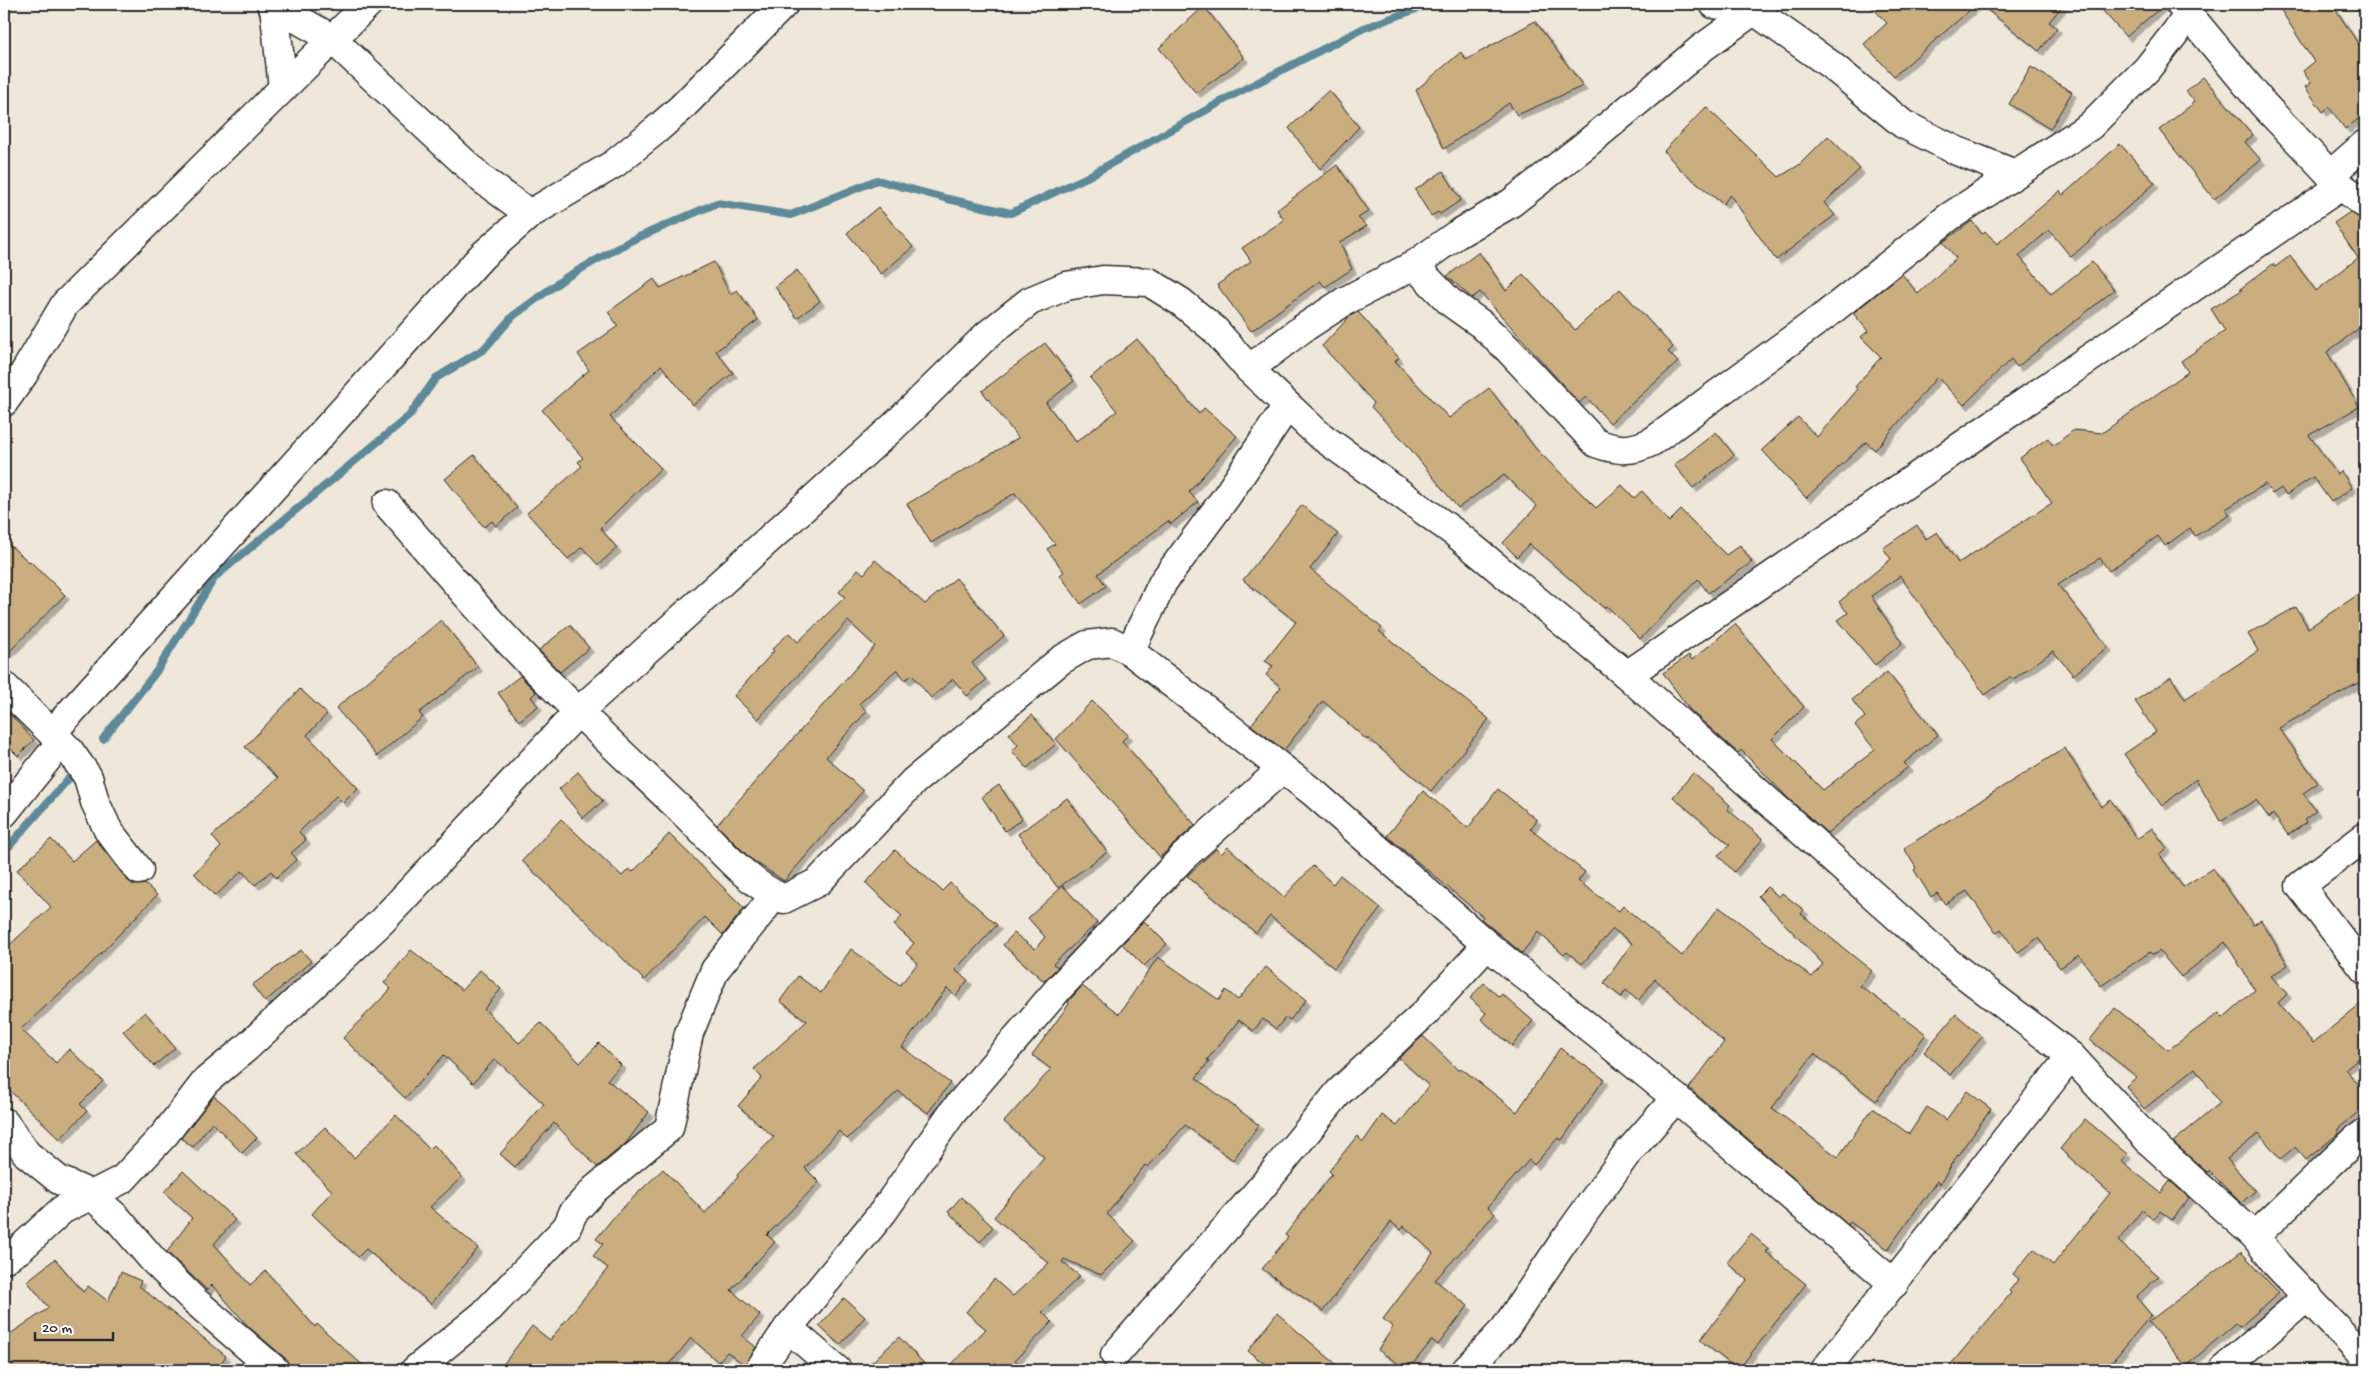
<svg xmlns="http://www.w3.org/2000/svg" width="2369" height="1374" font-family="'Gochi Hand',sans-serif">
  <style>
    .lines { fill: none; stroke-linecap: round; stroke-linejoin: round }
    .stream { stroke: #5d8998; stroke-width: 8 }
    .building { fill: #cbae80; stroke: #2b2b2b; filter: url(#shadow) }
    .minor-casing { stroke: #2b2b2b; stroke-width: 31 }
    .minor { stroke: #fff; stroke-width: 28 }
  </style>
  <defs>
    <filter id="shadow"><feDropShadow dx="4.5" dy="4.5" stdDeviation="0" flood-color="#0004"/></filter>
  </defs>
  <rect width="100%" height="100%" fill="#efe7d9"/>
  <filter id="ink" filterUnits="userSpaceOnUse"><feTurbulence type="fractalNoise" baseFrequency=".02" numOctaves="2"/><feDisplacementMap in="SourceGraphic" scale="10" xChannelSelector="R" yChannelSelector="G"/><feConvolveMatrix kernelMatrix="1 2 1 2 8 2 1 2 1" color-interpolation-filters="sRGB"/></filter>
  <g filter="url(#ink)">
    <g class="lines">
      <!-- stream -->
      <g class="stream">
        <path d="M 103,739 L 156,672 L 215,577 L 409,416 L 436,378 L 484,349 L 513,316 L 565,278 L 630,241 L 717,203 L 791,215 L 877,180 L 948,199 L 1011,213 L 1087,177 L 1235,94 L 1364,28 L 1430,4"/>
        <path d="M 4,852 L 76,770"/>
      </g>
    </g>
    <!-- building -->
    <g class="building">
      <path d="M 1869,4 L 1977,4 L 1894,76 L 1864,44 L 1887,23 Z"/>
      <path d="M 1980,4 L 2064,4 L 2049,22 L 2057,28 L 2039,51 Z"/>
      <path d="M 2097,4 L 2165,4 L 2126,37 Z"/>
      <path d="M 2277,4 L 2332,4 L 2365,54 L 2365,114 L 2345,129 L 2329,107 L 2323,112 L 2305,87 L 2311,83 L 2303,71 L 2314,62 Z"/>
      <path d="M 1204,6 L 1244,58 L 1196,93 L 1159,48 Z"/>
      <path d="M 1535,21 L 1583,86 L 1517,115 L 1509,103 L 1444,149 L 1416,90 L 1461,52 L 1466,60 Z"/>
      <path d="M 2031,67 L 2072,92 L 2050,129 L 2009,104 Z"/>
      <path d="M 2203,77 L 2253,135 L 2245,142 L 2261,160 L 2214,199 L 2159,130 L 2195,102 L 2186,91 Z"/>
      <path d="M 1329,90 L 1359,127 L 1320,169 L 1289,128 Z"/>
      <path d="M 1706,107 L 1779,177 L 1799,165 L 1828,136 L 1860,169 L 1824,203 L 1835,215 L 1776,260 L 1730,195 L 1723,204 L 1679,168 L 1664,151 Z"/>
      <path d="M 2120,144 L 2155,183 L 2071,257 L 2049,230 L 2019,256 L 2051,294 L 2092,262 L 2114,290 L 2017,367 L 2011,359 L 1964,405 L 1937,377 L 1875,450 L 1866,442 L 1806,498 L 1762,450 L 1798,417 L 1817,437 L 1858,389 L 1855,387 L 1881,357 L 1861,337 L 1868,331 L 1853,313 L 1902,274 L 1918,294 L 1956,258 L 1943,242 L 1972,221 L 1982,234 L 1985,231 L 1997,244 L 2060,191 L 2063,195 Z"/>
      <path d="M 1337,165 L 1369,211 L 1358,218 L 1367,226 L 1340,242 L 1352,269 L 1325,287 L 1320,281 L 1251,331 L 1217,285 L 1251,261 L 1242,248 L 1284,220 L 1277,210 Z"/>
      <path d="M 1443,171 L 1461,200 L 1440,214 L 1438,212 L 1431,216 L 1415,190 Z"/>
      <path d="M 878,207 L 913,247 L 881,274 L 847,233 Z"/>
      <path d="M 2350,212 L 2365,221 L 2365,324 L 2327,352 L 2359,407 L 2309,435 L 2337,474 L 2341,471 L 2352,488 L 2331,502 L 2313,477 L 2286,495 L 2281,488 L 2272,494 L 2265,484 L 2226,509 L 2230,515 L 2195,536 L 2190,528 L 2165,546 L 2158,536 L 2109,571 L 2100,558 L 2058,585 L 2108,647 L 2073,675 L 2053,651 L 2012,680 L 2010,677 L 1985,695 L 1900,576 L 1871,596 L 1902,643 L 1875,665 L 1838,620 L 1848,613 L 1839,602 L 1891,559 L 1883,548 L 1917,525 L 1926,539 L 1937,532 L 1958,563 L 2052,503 L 2020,458 L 2048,438 L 2053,446 L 2074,430 L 2102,433 L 2188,372 L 2181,361 L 2225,331 L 2211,309 L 2242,290 L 2240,289 L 2273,264 L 2275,267 L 2290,256 L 2316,291 L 2358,258 L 2334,223 Z"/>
      <path d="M 1479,252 L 1506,291 L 1523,274 L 1575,330 L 1620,289 L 1673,347 L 1668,352 L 1678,362 L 1610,423 L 1586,397 L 1579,403 L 1480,292 L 1472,298 L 1447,276 Z"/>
      <path d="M 714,262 L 730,294 L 737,290 L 758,320 L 716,351 L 733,373 L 693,405 L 661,365 L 610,417 L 661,468 L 600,528 L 617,548 L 598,565 L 582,547 L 568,559 L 527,513 L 582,466 L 578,462 L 583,458 L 542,410 L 589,370 L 578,354 L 618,326 L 608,312 L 654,279 L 660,288 Z"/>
      <path d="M 797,270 L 820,301 L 797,318 L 775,287 Z"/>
      <path d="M 1358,312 L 1399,358 L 1395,361 L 1449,418 L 1489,388 L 1536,449 L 1596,508 L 1622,485 L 1634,498 L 1642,491 L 1669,522 L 1681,510 L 1726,555 L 1740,545 L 1752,562 L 1708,593 L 1698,579 L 1640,639 L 1607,606 L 1604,608 L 1529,544 L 1517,557 L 1503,543 L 1537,506 L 1504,475 L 1458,508 L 1403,440 L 1371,407 L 1374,403 L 1322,346 L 1350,316 Z"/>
      <path d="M 1137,339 L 1199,414 L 1204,408 L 1237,436 L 1189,492 L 1198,502 L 1171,524 L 1168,521 L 1098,574 L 1106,586 L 1081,604 L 1060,575 L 1064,572 L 1047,549 L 1055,544 L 1015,493 L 931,543 L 907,504 L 1018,438 L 982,391 L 1045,343 L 1074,381 L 1046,403 L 1076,442 L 1117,411 L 1090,378 Z"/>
      <path d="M 1716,432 L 1734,455 L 1693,488 L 1674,465 Z"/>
      <path d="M 474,455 L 517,508 L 496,526 L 492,521 L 484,527 L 445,479 Z"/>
      <path d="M 1302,505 L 1338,534 L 1310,569 L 1382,628 L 1379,631 L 1489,719 L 1431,791 L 1368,738 L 1367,740 L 1323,701 L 1284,750 L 1251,725 L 1281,687 L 1266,675 L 1273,666 L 1265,661 L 1296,622 L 1243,580 Z"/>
      <path d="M 4,540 L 29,562 L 30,561 L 65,595 L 4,657 Z"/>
      <path d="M 875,560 L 925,604 L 956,578 L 1004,636 L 972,663 L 986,680 L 967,696 L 953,679 L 931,698 L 912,675 L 905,680 L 897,669 L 859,704 L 867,711 L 826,757 L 863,791 L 784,881 L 751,859 L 717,825 L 875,646 L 848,621 L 758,719 L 734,696 L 774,651 L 772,649 L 789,633 L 798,642 L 845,597 L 839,592 L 858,569 L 864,574 Z"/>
      <path d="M 2365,590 L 2365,679 L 2279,728 L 2318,783 L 2303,793 L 2316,811 L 2304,820 L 2306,823 L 2288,835 L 2273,814 L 2269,818 L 2256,800 L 2220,821 L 2196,779 L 2162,806 L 2124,754 L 2156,732 L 2135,701 L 2171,677 L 2185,699 L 2258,651 L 2248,634 L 2296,607 L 2308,628 Z"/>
      <path d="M 441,620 L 478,667 L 419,713 L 423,717 L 377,756 L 336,708 Z"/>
      <path d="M 1735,624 L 1804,707 L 1772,739 L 1823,790 L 1875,750 L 1855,725 L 1865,717 L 1852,700 L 1887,672 L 1938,735 L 1904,763 L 1908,767 L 1827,833 L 1789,799 L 1741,750 L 1738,753 L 1690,710 L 1663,673 L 1689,655 L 1692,660 Z"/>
      <path d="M 570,625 L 589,648 L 560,672 L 539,650 Z"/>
      <path d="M 520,676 L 536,692 L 531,697 L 538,706 L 519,721 L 498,693 Z"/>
      <path d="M 300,689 L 327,714 L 307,735 L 358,788 L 343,803 L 336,796 L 299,832 L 306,840 L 291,853 L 297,859 L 276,878 L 271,871 L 255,885 L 242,871 L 215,896 L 194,873 L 221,847 L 212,836 L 278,778 L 245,747 Z"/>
      <path d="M 1092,701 L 1128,735 L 1122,741 L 1195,825 L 1160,857 L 1056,739 Z"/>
      <path d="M 4,708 L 34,740 L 18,756 L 4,742 Z"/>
      <path d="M 1032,715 L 1056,744 L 1027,768 L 1012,751 L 1018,745 L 1009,734 Z"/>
      <path d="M 2065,748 L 2101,807 L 2111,800 L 2137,839 L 2152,828 L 2167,848 L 2159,854 L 2183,887 L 2213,868 L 2253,925 L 2261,920 L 2288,965 L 2271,976 L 2287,994 L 2278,1003 L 2313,1043 L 2365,1000 L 2365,1053 L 2345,1069 L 2365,1092 L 2365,1106 L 2337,1130 L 2339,1133 L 2306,1160 L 2295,1147 L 2280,1159 L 2259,1133 L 2227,1159 L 2255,1191 L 2241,1203 L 2209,1171 L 2207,1172 L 2173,1142 L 2220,1103 L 2195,1068 L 2144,1109 L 2126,1086 L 2137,1077 L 2090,1040 L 2115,1008 L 2168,1050 L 2219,1013 L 2223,1018 L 2255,990 L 2225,942 L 2181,977 L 2159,951 L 2153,955 L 2150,952 L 2101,986 L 2079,955 L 2060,968 L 2038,938 L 2017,953 L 2001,929 L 1996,933 L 1967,891 L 1945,904 L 1937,893 L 1931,897 L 1914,870 L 1916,868 L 1904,848 Z"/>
      <path d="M 578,772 L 603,801 L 583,818 L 559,789 Z"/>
      <path d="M 1693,773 L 1730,805 L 1727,809 L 1763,839 L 1734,872 L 1718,855 L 1730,845 L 1673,797 Z"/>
      <path d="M 999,785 L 1022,819 L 1005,831 L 982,797 Z"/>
      <path d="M 1498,789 L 1537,820 L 1530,829 L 1585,872 L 1578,881 L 1619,911 L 1623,906 L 1682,956 L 1719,907 L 1812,977 L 1823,964 L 1758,896 L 1767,887 L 1779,897 L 1782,893 L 1804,910 L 1801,914 L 1872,971 L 1860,986 L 1926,1034 L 1876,1101 L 1814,1054 L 1772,1108 L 1838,1157 L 1873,1108 L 1909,1134 L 1927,1107 L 1946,1120 L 1967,1091 L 1991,1109 L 1950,1166 L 1951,1166 L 1940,1184 L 1937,1181 L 1888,1249 L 1850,1222 L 1848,1225 L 1689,1088 L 1724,1042 L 1655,979 L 1638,1001 L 1626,990 L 1621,997 L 1604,983 L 1632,943 L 1613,929 L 1582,964 L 1567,952 L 1564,955 L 1538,932 L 1522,953 L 1481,919 L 1483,917 L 1387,836 L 1423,791 L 1468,828 Z"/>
      <path d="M 1067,798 L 1107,852 L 1058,888 L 1018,834 Z"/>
      <path d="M 561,819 L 622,876 L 629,869 L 633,872 L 669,834 L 744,908 L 723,935 L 705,917 L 644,980 L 583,918 L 522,861 Z"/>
      <path d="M 51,839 L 72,861 L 96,840 L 127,880 L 134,885 L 145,884 L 157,895 L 84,971 L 21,1029 L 56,1063 L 69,1049 L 103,1081 L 80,1104 L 87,1111 L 60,1139 L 4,1085 L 4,950 L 51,907 L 17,870 Z"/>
      <path d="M 1228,847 L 1284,897 L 1313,866 L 1333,884 L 1340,875 L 1381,908 L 1334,968 L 1270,916 L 1256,933 L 1187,876 L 1216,849 L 1221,854 Z"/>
      <path d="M 895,850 L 942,891 L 950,883 L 997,925 L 955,970 L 968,980 L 956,996 L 947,988 L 902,1047 L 950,1083 L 928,1113 L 898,1091 L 847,1139 L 839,1131 L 805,1168 L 819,1182 L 767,1235 L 775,1242 L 731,1290 L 760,1315 L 742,1336 L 756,1347 L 745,1365 L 727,1352 L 718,1362 L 691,1338 L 665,1370 L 499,1370 L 532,1326 L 550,1340 L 608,1268 L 593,1256 L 603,1244 L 596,1239 L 617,1213 L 663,1169 L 705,1213 L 738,1177 L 737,1175 L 774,1137 L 738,1106 L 762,1078 L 754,1069 L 807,1021 L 780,1001 L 798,976 L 821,993 L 851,949 L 900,985 L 918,963 L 906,953 L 914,943 L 894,925 L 902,916 L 866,883 Z"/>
      <path d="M 1063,886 L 1097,923 L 1053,964 L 1058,967 L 1044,981 L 1003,945 L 1014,933 L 1035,949 L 1045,937 L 1028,918 Z"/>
      <path d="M 1144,921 L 1167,944 L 1144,966 L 1122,944 Z"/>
      <path d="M 301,950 L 311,961 L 265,1002 L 252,985 Z"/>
      <path d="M 411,950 L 462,990 L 480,970 L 501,989 L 484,1009 L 519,1043 L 541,1023 L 580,1063 L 599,1043 L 621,1065 L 607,1080 L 649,1112 L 626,1143 L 597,1167 L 554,1123 L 515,1167 L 500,1154 L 544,1104 L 495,1059 L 473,1083 L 444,1055 L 405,1098 L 343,1038 L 391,989 L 384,983 Z"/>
      <path d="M 1158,957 L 1219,1000 L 1226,990 L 1238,1000 L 1266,967 L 1306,1000 L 1290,1020 L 1286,1017 L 1276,1029 L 1263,1019 L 1253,1031 L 1239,1020 L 1207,1060 L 1209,1061 L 1196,1078 L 1259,1125 L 1233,1160 L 1185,1125 L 1148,1167 L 1145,1165 L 1107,1214 L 1135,1241 L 1101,1275 L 1064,1259 L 1062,1262 L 1080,1276 L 1042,1312 L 1052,1322 L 1015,1360 L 1026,1370 L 946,1370 L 986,1329 L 966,1312 L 994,1279 L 1013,1296 L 1049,1263 L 994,1217 L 1044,1157 L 1004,1122 L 1051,1069 L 1032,1055 L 1069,1004 L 1068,1002 L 1082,986 L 1119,1014 Z"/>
      <path d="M 1484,983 L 1499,997 L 1502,994 L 1533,1021 L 1512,1046 L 1481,1019 L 1486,1013 L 1470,998 Z"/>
      <path d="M 145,1012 L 175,1048 L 154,1066 L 123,1031 Z"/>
      <path d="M 1956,1014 L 1982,1037 L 1950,1075 L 1924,1052 Z"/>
      <path d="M 1423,1036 L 1459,1071 L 1461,1068 L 1517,1112 L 1560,1048 L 1604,1079 L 1562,1140 L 1558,1138 L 1534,1165 L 1529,1160 L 1488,1207 L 1495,1214 L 1435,1280 L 1468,1306 L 1438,1345 L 1432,1340 L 1408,1370 L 1378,1350 L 1393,1327 L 1383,1319 L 1433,1253 L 1404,1226 L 1401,1230 L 1391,1222 L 1323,1311 L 1262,1269 L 1288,1237 L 1285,1235 L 1332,1174 L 1329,1171 L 1357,1136 L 1363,1142 L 1382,1115 L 1397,1126 L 1429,1086 L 1399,1058 Z"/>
      <path d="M 214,1096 L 226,1106 L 257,1138 L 242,1153 L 212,1122 L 193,1147 L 181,1138 Z"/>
      <path d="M 396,1115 L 429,1149 L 434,1145 L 462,1177 L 430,1207 L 478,1248 L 431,1304 L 366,1249 L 358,1257 L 312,1214 L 332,1191 L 296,1154 L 325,1127 L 354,1158 Z"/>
      <path d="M 2085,1119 L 2127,1154 L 2121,1161 L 2161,1193 L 2170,1181 L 2189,1198 L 2172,1220 L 2160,1211 L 2154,1219 L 2142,1210 L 2118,1241 L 2159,1276 L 2136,1297 L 2151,1315 L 2105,1370 L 1946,1370 L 2011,1293 L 2009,1291 L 2019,1279 L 2013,1274 L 2034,1249 L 2053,1265 L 2110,1193 L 2060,1149 Z"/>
      <path d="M 183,1171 L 235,1220 L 214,1244 L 250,1285 L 266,1271 L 315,1327 L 317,1324 L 368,1370 L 290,1370 L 285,1358 L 249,1327 L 212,1285 L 207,1290 L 167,1252 L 192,1218 L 164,1192 Z"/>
      <path d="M 961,1197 L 993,1227 L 980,1242 L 948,1212 Z"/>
      <path d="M 1751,1234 L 1769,1249 L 1766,1252 L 1806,1284 L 1738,1370 L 1700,1340 L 1747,1280 L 1727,1262 Z"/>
      <path d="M 2241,1252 L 2279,1293 L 2240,1327 L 2236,1323 L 2186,1366 L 2148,1322 Z"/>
      <path d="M 55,1259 L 83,1292 L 88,1286 L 108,1301 L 121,1272 L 141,1281 L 139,1286 L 226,1356 L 216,1370 L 4,1370 L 4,1338 L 49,1308 L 27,1281 Z"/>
      <path d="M 844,1298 L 865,1317 L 840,1345 L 819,1326 Z"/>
      <path d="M 1277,1313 L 1296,1330 L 1343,1370 L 1273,1370 L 1248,1351 Z"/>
      <path d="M 899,1337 L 930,1370 L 863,1370 Z"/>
    </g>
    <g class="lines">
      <defs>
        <g id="minor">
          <path d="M 271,4 L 331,38 L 483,180 L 530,214"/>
          <path d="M 1714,4 L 1753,10 L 1831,65 L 1903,124 L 1957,151 L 2015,174"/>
          <path d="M 2180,4 L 2263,104 L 2341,186 L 2365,204"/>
          <path d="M 274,6 L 283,88"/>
          <path d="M 2330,175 L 2365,144"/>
          <path d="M 1414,265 L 1450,302 L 1481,324 L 1507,348 L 1596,443 C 1618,451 1632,452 1653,441 L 1827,314 L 1949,217 L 2090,126 L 2147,69 L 2189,15"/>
          <path d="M 1249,369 L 1302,329 L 1345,301 L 1414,265 L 1456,235 L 1511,203 L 1584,146 L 1702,48 L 1763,4"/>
          <path d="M 4,402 L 23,375 L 65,304 L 368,4"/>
          <path d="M 387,504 C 421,542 454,582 489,620 C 549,686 615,747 679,808 C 713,840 741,880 784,899 L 818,882 L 914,781 L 1061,660 L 1087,645 L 1112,642 L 1130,651 L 1314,793 L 1487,945 L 1676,1098 L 1894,1284"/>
          <path d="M 1130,651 L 1163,582 L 1226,497 L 1287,406"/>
          <path d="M 1627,675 L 2341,186"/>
          <path d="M 4,686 L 69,750 L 88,777 L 95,802 L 108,830 L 139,870"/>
          <path d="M 52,733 L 482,256 L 530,214 L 614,164 L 656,130 L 680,109 L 784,4"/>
          <path d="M 4,813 L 61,742"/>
          <path d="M 2365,837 L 2300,886 L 2365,970"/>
          <path d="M 4,1122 L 27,1154 L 59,1180 L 90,1194 L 117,1218 L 153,1260 L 195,1301 L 275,1370"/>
          <path d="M 2255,1236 L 2355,1140 L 2365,1133"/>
          <path d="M 4,1259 L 20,1249 L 62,1210 L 123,1179 L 165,1134 L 206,1081 L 246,1048 L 382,921 L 578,712 L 893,427 L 987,335 L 1030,301 L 1066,286 L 1103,280 L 1149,282 L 1181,302 L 1214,329 L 1249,369 L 1318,434 L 1455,533 L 1627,675 L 1948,962 L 2071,1056 L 2151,1143 L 2255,1236 L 2277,1265 L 2365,1358"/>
          <path d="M 788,1328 L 837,1370"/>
          <path d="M 1115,1355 L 1261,1188 L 1339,1092 L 1425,1013 L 1487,945"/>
          <path d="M 415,1370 L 484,1314 L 567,1227 L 573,1213 L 595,1189 L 669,1128 L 689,1033 L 715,970 L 775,895"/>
          <path d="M 759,1370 L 788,1328 L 883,1212 L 952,1113 L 1060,987 L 1183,857 L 1282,769"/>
          <path d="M 1466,1370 L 1504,1330 L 1564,1241 L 1625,1156 L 1676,1098"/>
          <path d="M 1825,1370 L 2071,1056"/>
          <path d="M 2223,1370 L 2308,1296"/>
        </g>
      </defs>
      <!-- minor casing -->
      <use href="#minor" class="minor-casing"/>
      <!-- minor -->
      <use href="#minor" class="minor"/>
    </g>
  </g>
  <!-- margin -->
  <rect width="2369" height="1374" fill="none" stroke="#fff" stroke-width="20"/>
  <rect x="10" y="10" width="2349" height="1354" fill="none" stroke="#2b2b2b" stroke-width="2" filter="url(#ink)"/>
  <!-- scale -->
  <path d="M35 1332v8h78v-8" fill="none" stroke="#2b2b2b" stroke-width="2.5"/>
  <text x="42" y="1332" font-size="15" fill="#2b2b2b" stroke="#ffffff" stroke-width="4" paint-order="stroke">20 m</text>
</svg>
